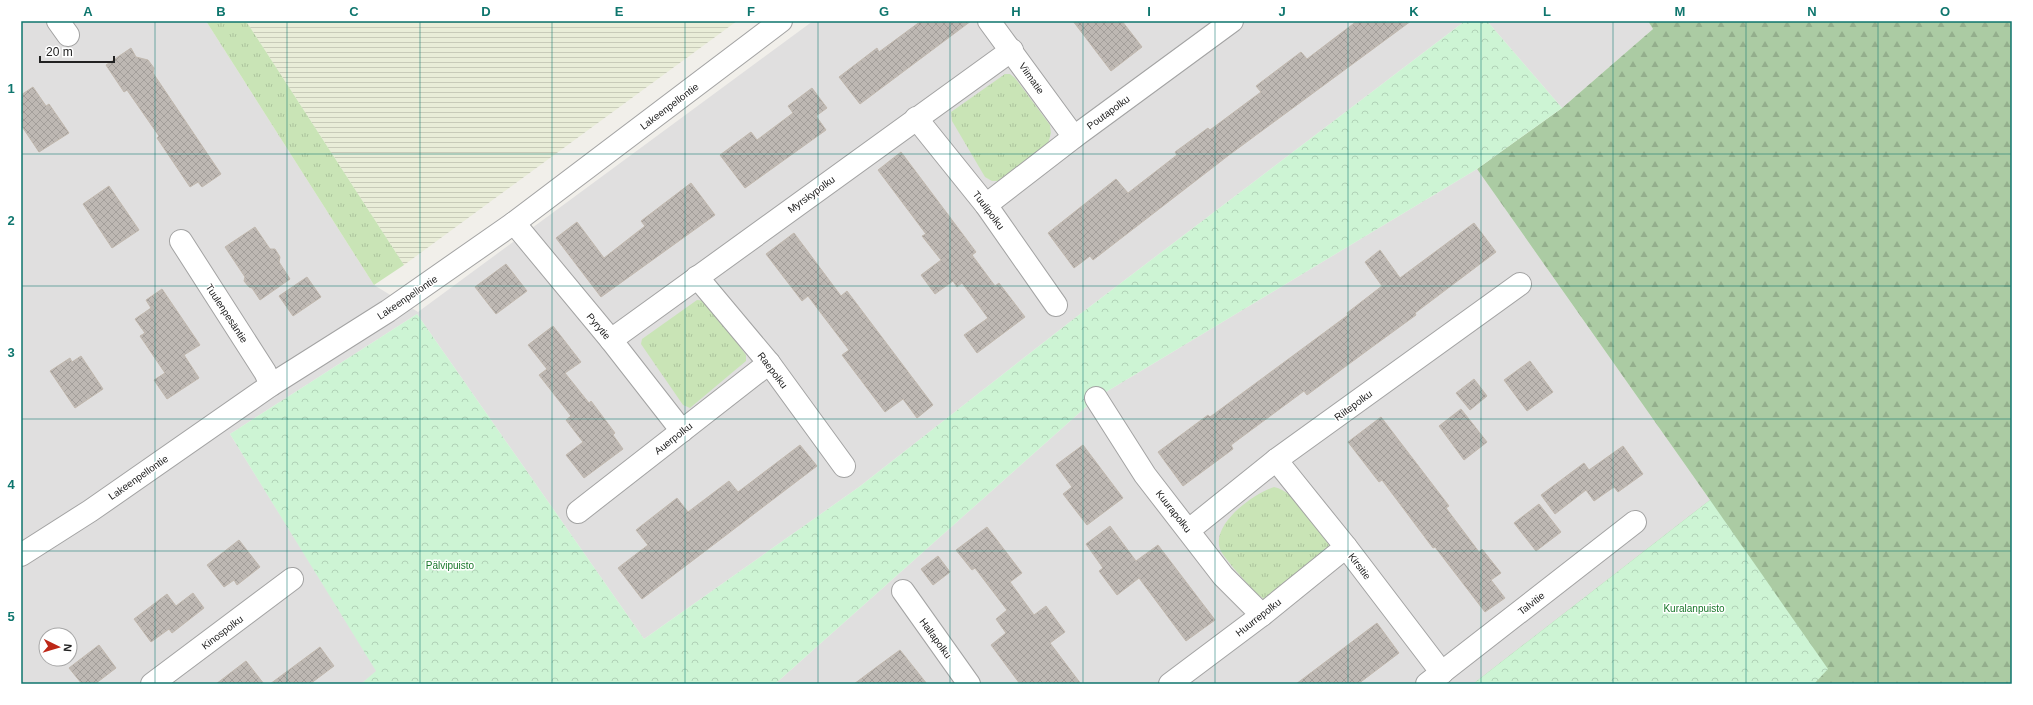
<svg xmlns="http://www.w3.org/2000/svg" width="2033" height="705" font-family="Helvetica,sans-serif">
  <style>
    .residential { fill: #e0dfdf; fill-rule: evenodd }
    .farmland { fill: url(#farmland-rules) }
    .grass { fill: url(#grass-tufts) }
    .forest { fill: url(#forest-firs) }
    .park { fill: url(#park-crowns) }
    .building { fill: url(#building-cross-hatch); stroke: #c1b8ae }
    .lines { fill: none; stroke-linecap: round; stroke-linejoin: round }
    .street-casing { stroke: #a3a3a3; stroke-width: 24 }
    .street { stroke: #fff; stroke-width: 22 }
    .grid { fill: none; stroke: #0f766e; stroke-width: 1; stroke-opacity: 0.55 }
    .labels { text-anchor: middle; stroke-width: 3; stroke-linejoin: round; paint-order: stroke }
    .street-label { font-size: 10px; fill: #222; stroke: #fff }
    .park-label { font-size: 10px; fill: #19772a; stroke: #fff }
    .neatline { fill: none; stroke: #0f766e; stroke-width: 1.5 }
    .grid-label { font-size: 13px; text-anchor: middle; font-weight: bold; fill: #0f766e }
  </style>
  <defs>
    <pattern id="farmland-rules" width="6" height="5" patternUnits="userSpaceOnUse"><rect width="6" height="5" fill="#e9edd8"/><path d="M0 2.5h6" fill="none" stroke="#c8cbb9"/></pattern>
    <pattern id="grass-tufts" width="24" height="20" patternUnits="userSpaceOnUse"><rect width="24" height="20" fill="#c9e4b6"/><path d="M3 7l-1-3M5 7V3M7 7l1-3M15 17l-1-3M17 17v-4M19 17l1-3" fill="none" stroke="#acc39c"/></pattern>
    <pattern id="forest-firs" width="22" height="20" patternUnits="userSpaceOnUse"><rect width="22" height="20" fill="#abcba3"/><path d="M5 1l3.5 6h-7zM16 11l3.5 6h-7z" fill="#93ae8c"/></pattern>
    <pattern id="park-crowns" width="20" height="18" patternUnits="userSpaceOnUse"><rect width="20" height="18" fill="#cdf4d4"/><path d="M2 6a3 3 0 1 1 6 0M12 15a3 3 0 1 1 6 0" fill="none" stroke="#b0d1b6"/></pattern>
    <pattern id="building-cross-hatch" width="8" height="8" patternUnits="userSpaceOnUse"><rect width="8" height="8" fill="#beb8b3"/><path d="M0 0l8 8M0 8l8-8" fill="none" stroke="#a39e9a"/></pattern>
  </defs>
  <rect width="100%" height="100%" fill="#f1efea"/>
  <!-- residential -->
  <g class="residential">
    <path d="M 21,21 L 206,21 L 374,285 L 418,312 L 813,21 L 1465,21 L 1071,321 L 859,487 L 644,639 L 417,314 L 230,434 L 377,671 L 361,684 L 21,684 ZM 46,635 L 70,635 L 70,659 L 46,659 Z"/>
    <path d="M 1487,21 L 1648,21 L 1653,29 L 1562,108 Z"/>
    <path d="M 1477,169 L 1710,500 L 1473,684 L 775,684 L 1096,398 Z"/>
  </g>
  <!-- farmland -->
  <path class="farmland" d="M 246,21 L 737,21 L 404,265 Z"/>
  <!-- grass -->
  <g class="grass">
    <path d="M 206,21 L 246,21 L 404,265 L 374,285 Z"/>
    <path d="M 1005,74 L 1010,74 L 1015,78 L 1050,125 L 1051,133 L 1048,144 L 1004,181 L 992,181 L 985,177 L 952,121 L 951,112 Z"/>
    <path d="M 697,300 L 707,301 L 746,355 L 746,361 L 690,408 L 683,405 L 641,344 L 642,339 Z"/>
    <path d="M 1274,487 C 1299,493 1316,527 1330,546 L 1269,598 L 1264,599 L 1257,594 C 1248,584 1224,559 1220,549 C 1211,524 1254,493 1274,487 Z"/>
  </g>
  <!-- forest -->
  <path class="forest" d="M 1648,21 L 2012,21 L 2012,684 L 1473,684 L 1710,500 L 1477,169 L 1562,108 L 1653,29 Z"/>
  <!-- park -->
  <g class="park">
    <path d="M 1465,21 L 1487,21 L 1562,108 L 1477,169 L 1096,398 L 775,684 L 361,684 L 376,671 L 230,434 L 417,314 L 644,639 L 859,487 L 1071,321 Z"/>
    <path d="M 1710,500 L 1828,669 L 1814,684 L 1473,684 Z"/>
  </g>
  <!-- building -->
  <g class="building">
    <path d="M 921,21 L 971,21 L 860,104 L 839,77 L 877,48 L 879,52 Z"/>
    <path d="M 1073,21 L 1122,21 L 1142,47 L 1111,71 Z"/>
    <path d="M 1357,21 L 1411,21 L 1229,155 L 1093,260 L 1090,256 L 1074,268 L 1048,233 L 1116,179 L 1128,193 L 1177,155 L 1175,152 L 1208,128 L 1210,130 L 1261,92 L 1256,86 L 1301,52 L 1307,59 Z"/>
    <path d="M 131,48 L 136,57 L 148,60 L 154,68 L 153,73 L 221,174 L 202,187 L 198,182 L 190,187 L 157,138 L 159,136 L 127,90 L 124,92 L 106,65 Z"/>
    <path d="M 33,87 L 46,106 L 49,104 L 69,133 L 39,152 L 21,125 L 21,95 Z"/>
    <path d="M 812,88 L 827,108 L 816,116 L 826,130 L 745,188 L 720,155 L 751,132 L 757,140 L 793,113 L 788,106 Z"/>
    <path d="M 901,152 L 976,252 L 972,255 L 995,286 L 999,283 L 1025,317 L 977,353 L 964,335 L 988,318 L 962,283 L 957,287 L 953,281 L 935,294 L 921,275 L 941,260 L 922,236 L 926,234 L 878,170 Z"/>
    <path d="M 691,183 L 715,215 L 601,297 L 556,238 L 577,222 L 604,258 L 645,226 L 641,221 Z"/>
    <path d="M 109,186 L 139,230 L 112,248 L 83,204 Z"/>
    <path d="M 1474,223 L 1496,252 L 1415,313 L 1416,315 L 1372,347 L 1307,395 L 1304,391 L 1231,445 L 1233,449 L 1183,486 L 1158,452 L 1208,415 L 1210,417 L 1348,315 L 1347,313 L 1382,286 L 1365,262 L 1380,250 L 1400,278 Z"/>
    <path d="M 255,227 L 270,249 L 275,249 L 280,257 L 279,262 L 290,279 L 260,300 L 252,288 L 249,287 L 244,281 L 245,277 L 225,247 Z"/>
    <path d="M 794,233 L 841,296 L 847,291 L 933,405 L 917,418 L 903,399 L 885,412 L 842,355 L 849,350 L 808,296 L 802,301 L 766,254 Z"/>
    <path d="M 506,264 L 527,291 L 496,314 L 475,287 Z"/>
    <path d="M 307,277 L 321,297 L 293,316 L 279,296 Z"/>
    <path d="M 162,289 L 200,345 L 184,355 L 199,378 L 167,399 L 154,380 L 165,373 L 140,336 L 145,333 L 135,319 L 151,308 L 146,300 Z"/>
    <path d="M 553,326 L 581,362 L 565,373 L 589,403 L 591,401 L 615,433 L 613,435 L 623,449 L 584,478 L 566,455 L 583,442 L 566,420 L 571,416 L 539,375 L 547,369 L 528,345 Z"/>
    <path d="M 81,356 L 103,389 L 75,408 L 50,371 L 70,358 L 72,362 Z"/>
    <path d="M 1530,361 L 1553,392 L 1527,411 L 1504,380 Z"/>
    <path d="M 1474,379 L 1487,396 L 1470,410 L 1456,393 Z"/>
    <path d="M 1461,409 L 1487,442 L 1464,460 L 1439,426 Z"/>
    <path d="M 1381,417 L 1449,506 L 1446,508 L 1479,552 L 1482,549 L 1501,573 L 1491,580 L 1505,598 L 1485,612 L 1435,547 L 1433,548 L 1382,480 L 1379,482 L 1348,442 Z"/>
    <path d="M 800,445 L 817,466 L 642,599 L 618,568 L 648,545 L 636,530 L 677,498 L 688,512 L 729,481 L 738,492 Z"/>
    <path d="M 1083,445 L 1123,498 L 1087,525 L 1063,494 L 1072,487 L 1056,465 Z"/>
    <path d="M 1623,446 L 1643,474 L 1618,492 L 1614,487 L 1594,501 L 1586,490 L 1555,514 L 1541,495 L 1584,463 L 1589,470 Z"/>
    <path d="M 1539,504 L 1561,532 L 1536,551 L 1514,523 Z"/>
    <path d="M 1110,526 L 1136,561 L 1158,545 L 1215,620 L 1186,641 L 1139,578 L 1117,595 L 1099,571 L 1103,568 L 1086,544 Z"/>
    <path d="M 987,527 L 1022,573 L 1010,582 L 1034,615 L 1046,606 L 1065,632 L 1050,643 L 1081,684 L 1020,684 L 991,645 L 1006,633 L 996,619 L 1007,610 L 975,568 L 972,570 L 956,550 Z"/>
    <path d="M 239,540 L 260,567 L 237,585 L 234,580 L 224,587 L 207,565 Z"/>
    <path d="M 938,556 L 950,572 L 933,585 L 921,569 Z"/>
    <path d="M 193,593 L 204,608 L 172,633 L 169,629 L 151,642 L 134,619 L 167,594 L 176,606 Z"/>
    <path d="M 1377,623 L 1399,653 L 1358,684 L 1296,684 Z"/>
    <path d="M 99,645 L 116,668 L 95,684 L 82,684 L 69,668 Z"/>
    <path d="M 320,647 L 334,666 L 310,684 L 270,684 Z"/>
    <path d="M 900,650 L 927,684 L 854,684 L 878,666 Z"/>
    <path d="M 246,661 L 264,684 L 216,684 Z"/>
  </g>
  <g class="lines">
    <defs>
      <g id="street">
        <path d="M 58,21 L 68,35"/>
        <path d="M 989,21 L 1074,137"/>
        <path d="M 916,118 L 986,205 L 1056,305"/>
        <path d="M 986,205 L 1074,137 L 1232,21"/>
        <path d="M 514,223 L 611,340 L 682,431"/>
        <path d="M 181,241 L 265,372 L 271,385"/>
        <path d="M 697,277 L 769,363 L 844,466"/>
        <path d="M 611,340 L 1012,50"/>
        <path d="M 1096,398 L 1145,475 L 1223,576 L 1262,615"/>
        <path d="M 1276,460 L 1346,547 L 1442,673"/>
        <path d="M 578,512 L 769,363"/>
        <path d="M 1189,530 L 1276,460 L 1520,284"/>
        <path d="M 21,555 L 90,511 L 271,385 L 388,311 L 514,223 L 781,21"/>
        <path d="M 903,591 L 969,684"/>
        <path d="M 152,684 L 292,579"/>
        <path d="M 1170,684 L 1262,615 L 1346,547"/>
        <path d="M 1427,684 L 1635,522"/>
      </g>
    </defs>
    <!-- street casing -->
    <use href="#street" class="street-casing"/>
    <!-- street -->
    <use href="#street" class="street"/>
  </g>
  <!-- grid -->
  <path class="grid" d="M 155,21 L 155,684M 287,21 L 287,684M 420,21 L 420,684M 552,21 L 552,684M 685,21 L 685,684M 818,21 L 818,684M 950,21 L 950,684M 1083,21 L 1083,684M 1215,21 L 1215,684M 1348,21 L 1348,684M 1481,21 L 1481,684M 1613,21 L 1613,684M 1746,21 L 1746,684M 1878,21 L 1878,684M 21,154 L 2012,154M 21,286 L 2012,286M 21,419 L 2012,419M 21,551 L 2012,551"/>
  <g class="labels">
    <!-- street labels -->
    <g class="street-label">
      <text transform="translate(1032 78) rotate(55)" y="4">Viimatie</text>
      <text transform="translate(669 106) rotate(-37)" y="4">Lakeenpellontie</text>
      <text transform="translate(1108 112) rotate(-36)" y="4">Poutapolku</text>
      <text transform="translate(811 194) rotate(-36)" y="4">Myrskypolku</text>
      <text transform="translate(989 210) rotate(53)" y="4">Tuulipolku</text>
      <text transform="translate(407 297) rotate(-34)" y="4">Lakeenpellontie</text>
      <text transform="translate(227 313) rotate(57)" y="4">Tuulenpesäntie</text>
      <text transform="translate(599 326) rotate(50)" y="4">Pyrytie</text>
      <text transform="translate(773 370) rotate(53)" y="4">Raepolku</text>
      <text transform="translate(1353 405) rotate(-36)" y="4">Riitepolku</text>
      <text transform="translate(673 438) rotate(-38)" y="4">Auerpolku</text>
      <text transform="translate(138 477) rotate(-35)" y="4">Lakeenpellontie</text>
      <text transform="translate(1174 511) rotate(52)" y="4">Kuurapolku</text>
      <text transform="translate(1360 566) rotate(53)" y="4">Kirsitie</text>
      <text transform="translate(1531 603) rotate(-38)" y="4">Talvitie</text>
      <text transform="translate(1258 617) rotate(-38)" y="4">Huurrepolku</text>
      <text transform="translate(222 632) rotate(-37)" y="4">Kinospolku</text>
      <text transform="translate(936 638) rotate(54)" y="4">Hallapolku</text>
    </g>
    <!-- park labels -->
    <g class="park-label">
      <text x="450" y="569">Pälvipuisto</text>
      <text x="1694" y="612">Kuralanpuisto</text>
    </g>
  </g>
  <!-- border -->
  <rect width="2033" height="705" fill="none" stroke="#ffffff" stroke-width="44"/>
  <!-- north arrow -->
  <g transform="translate(58 647) rotate(95)"><circle r="19" fill="#ffffff" stroke="#a7a7a7"/>
  <path d="M0-3L7 15L0 10L-7 15Z" fill="#bd2717"/>
  <text y="-6" font-size="11" font-weight="bold" text-anchor="middle" fill="#222222">N</text>
  </g>
  <!-- scale -->
  <path d="M40 56v6h74v-6" fill="none" stroke="#222222" stroke-width="2"/>
  <text x="46" y="56" font-size="12" fill="#222222" stroke="#ffffff" stroke-width="3" paint-order="stroke">20 m</text>
  <rect x="22" y="22" width="1989" height="661" class="neatline"/>
  <g class="grid-label">
    <text x="88" y="16">A</text>
    <text x="221" y="16">B</text>
    <text x="354" y="16">C</text>
    <text x="486" y="16">D</text>
    <text x="619" y="16">E</text>
    <text x="751" y="16">F</text>
    <text x="884" y="16">G</text>
    <text x="1016" y="16">H</text>
    <text x="1149" y="16">I</text>
    <text x="1282" y="16">J</text>
    <text x="1414" y="16">K</text>
    <text x="1547" y="16">L</text>
    <text x="1680" y="16">M</text>
    <text x="1812" y="16">N</text>
    <text x="1945" y="16">O</text>
    <text x="11" y="93">1</text>
    <text x="11" y="225">2</text>
    <text x="11" y="357">3</text>
    <text x="11" y="489">4</text>
    <text x="11" y="621">5</text>
  </g>
</svg>
